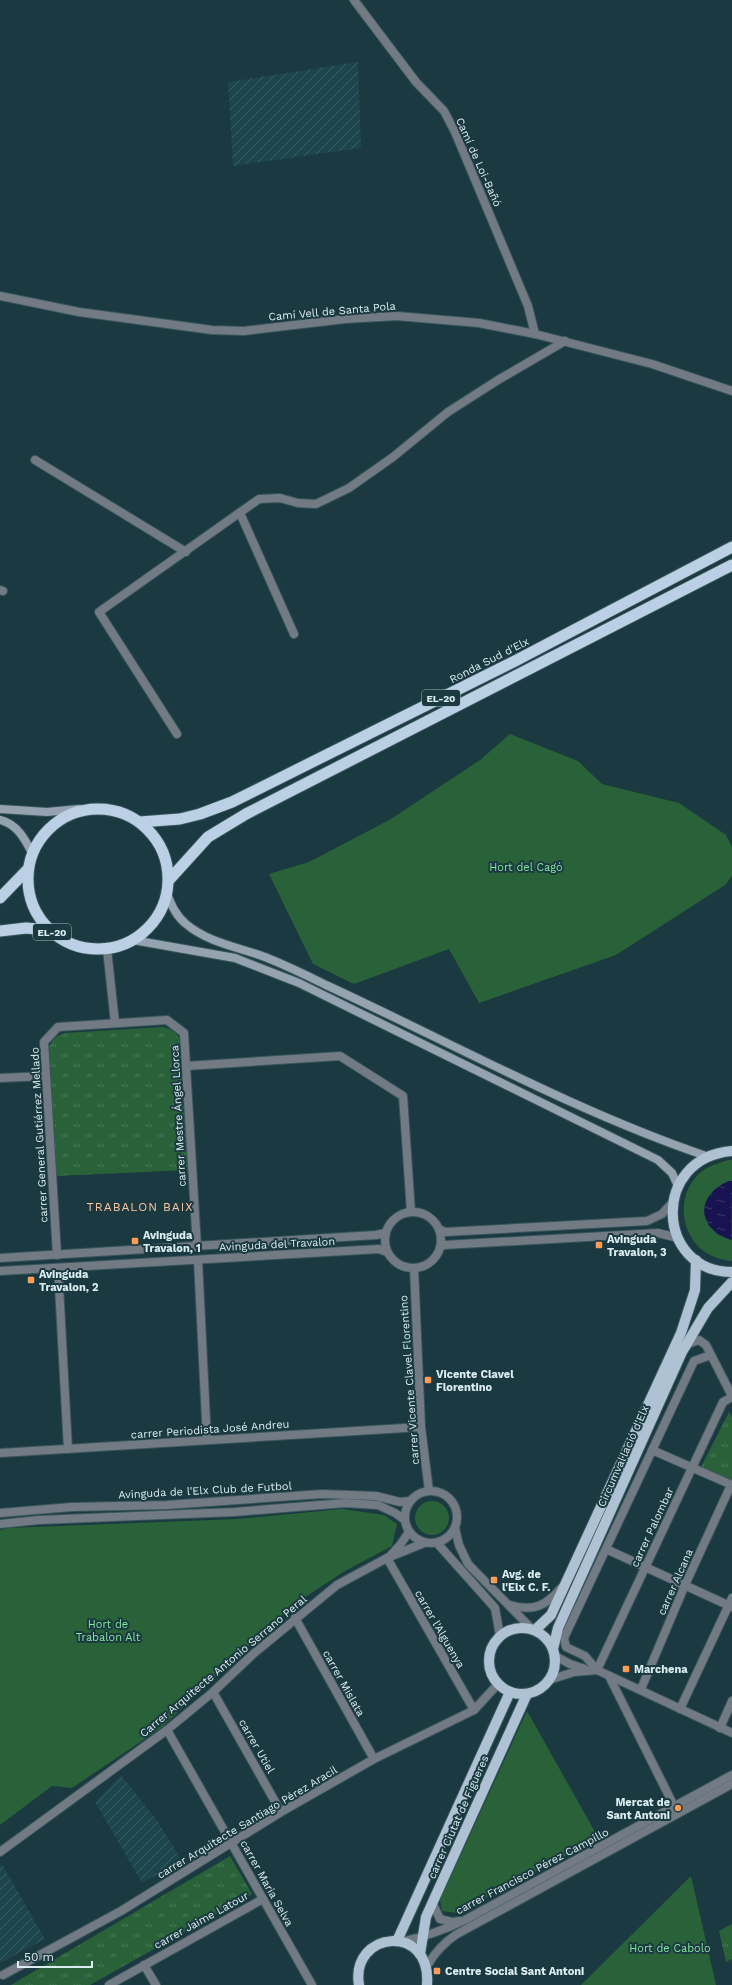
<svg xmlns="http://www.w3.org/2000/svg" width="732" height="1985" font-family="'Work Sans',sans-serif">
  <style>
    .industrial { fill: url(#industrial-furrows) }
    .green { fill: #296239 }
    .park { fill: url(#park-tufts) }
    .water { fill: url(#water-ripples) }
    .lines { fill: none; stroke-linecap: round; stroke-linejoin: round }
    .minor-casing { stroke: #39565c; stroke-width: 10 }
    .secondary-casing { stroke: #39565c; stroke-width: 10 }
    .primary-casing { stroke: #39565c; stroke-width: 12 }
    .trunk-casing { stroke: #39565c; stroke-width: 13 }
    .minor { stroke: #727b84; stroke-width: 8 }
    .secondary { stroke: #95a3b1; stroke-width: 8 }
    .primary { stroke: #afc2d4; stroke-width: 10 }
    .trunk { stroke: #bbd0e4; stroke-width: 11 }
    .poi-dot { fill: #fd9d55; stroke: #1a3940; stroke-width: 1.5 }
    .labels { text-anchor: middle; stroke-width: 4; stroke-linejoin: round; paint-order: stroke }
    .shield { fill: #1a3940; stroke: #a2b7bc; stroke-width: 1 }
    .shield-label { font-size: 10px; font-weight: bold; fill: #dcedf1 }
    .street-label { font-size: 11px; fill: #dcedf1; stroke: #1a3940 }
    .park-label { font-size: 11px; fill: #86e69e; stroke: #1a3940 }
    .poi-label { font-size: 11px; font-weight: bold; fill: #dcedf1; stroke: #1a3940; text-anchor: start }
    .neighbourhood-label { font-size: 12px; letter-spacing: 1px; fill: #fbc49f; stroke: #1a3940 }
  </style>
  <defs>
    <pattern id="industrial-furrows" width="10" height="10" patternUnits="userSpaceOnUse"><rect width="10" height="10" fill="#1c454e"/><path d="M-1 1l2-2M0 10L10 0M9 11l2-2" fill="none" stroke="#3c6068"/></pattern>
    <pattern id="park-tufts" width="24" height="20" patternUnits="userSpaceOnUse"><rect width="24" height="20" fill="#296239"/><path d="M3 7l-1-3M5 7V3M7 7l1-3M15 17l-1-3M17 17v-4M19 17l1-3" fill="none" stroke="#477956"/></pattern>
    <pattern id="water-ripples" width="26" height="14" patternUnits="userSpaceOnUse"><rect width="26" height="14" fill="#181451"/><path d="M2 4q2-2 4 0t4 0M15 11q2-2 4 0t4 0" fill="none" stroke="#39366a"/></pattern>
  </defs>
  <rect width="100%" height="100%" fill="#1a3940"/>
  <!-- industrial -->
  <g class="industrial">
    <path d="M 358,62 L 361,148 L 233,166 L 228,82 Z"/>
    <path d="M 121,1775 L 158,1822 L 182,1861 L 142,1883 L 95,1802 Z"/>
    <path d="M 2,1864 L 45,1939 L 0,1963 L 0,1865 Z"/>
  </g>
  <!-- green -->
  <g class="green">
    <path d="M 510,734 L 578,761 L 602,784 L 679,803 L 726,835 L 732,847 L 732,876 L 725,885 L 616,955 L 479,1003 L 449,949 L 354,984 L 313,964 L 269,874 L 309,862 L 391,819 L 480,760 Z"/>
    <path d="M 728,1160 L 732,1160 L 732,1181 L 729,1181 L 708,1225 L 718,1235 L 732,1240 L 732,1261 L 730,1261 C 725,1260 718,1259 712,1256 C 683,1243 674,1201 696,1177 C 704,1167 716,1164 728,1160 Z"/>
    <circle cx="432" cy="1518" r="17"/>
    <path d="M 342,1509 L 384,1515 L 397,1524 L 392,1546 L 345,1571 L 293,1605 L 161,1728 L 72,1788 L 52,1786 L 0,1825 L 0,1530 L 8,1528 L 237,1519 Z"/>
    <path d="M 527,1711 L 599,1839 L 456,1913 L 442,1911 L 440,1900 Z"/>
    <path d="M 691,1876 L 716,1985 L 581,1985 Z"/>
  </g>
  <!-- park -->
  <g class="park">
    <path d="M 162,1027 C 173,1029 178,1033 182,1044 L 189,1170 L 56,1176 L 49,1047 C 52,1040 56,1035 65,1033 Z"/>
    <path d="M 729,1412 L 732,1417 L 732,1481 L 701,1467 Z"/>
    <path d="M 230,1856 L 252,1894 L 90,1985 L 11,1985 Z"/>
    <path d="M 732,1924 L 732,1959 L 726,1962 L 719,1931 Z"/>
  </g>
  <!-- water -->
  <path class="water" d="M 729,1181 L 732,1181 L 731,1240 C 696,1228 695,1195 729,1181 Z"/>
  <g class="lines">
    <defs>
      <g id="minor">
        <path d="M 354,0 L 416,82 L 444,111 L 455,132 L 528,306 L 535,334"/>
        <path d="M 0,296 L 79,312 L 212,330 L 244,331 L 345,319 L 397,316 L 479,323 L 535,334 L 652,364 L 732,391"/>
        <path d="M 35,460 L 186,552"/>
        <path d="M 240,513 L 294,634"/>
        <path d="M 0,590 L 3,591"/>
        <path d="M 177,734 L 99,612 L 259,499 L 280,498 L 298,503 L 316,504 L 349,488 L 393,457 L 448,412 L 498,380 L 565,341"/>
        <path d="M 107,949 L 115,1023"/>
        <path d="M 186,1066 L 340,1056 L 403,1096 L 411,1212"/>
        <path d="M 0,1078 L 46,1076"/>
        <circle cx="413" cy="1240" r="28"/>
        <path d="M 439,1229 L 445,1232 L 647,1221 L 662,1214 L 673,1202"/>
        <path d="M 440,1247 L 444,1245 L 658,1233 L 678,1238"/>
        <path d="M 57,1255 L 44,1042 L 58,1027 L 167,1020 L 184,1033 L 197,1247"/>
        <path d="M 0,1258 L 376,1235 L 386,1233"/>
        <path d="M 198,1260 L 207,1440"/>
        <path d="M 58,1268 L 68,1449"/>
        <path d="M 414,1268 L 421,1427 L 429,1491"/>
        <path d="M 0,1271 L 379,1249 L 387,1252"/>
        <path d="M 685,1348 L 690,1343 L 699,1340 L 706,1345 L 732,1396"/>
        <path d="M 652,1450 L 732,1485"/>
        <path d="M 0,1453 L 421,1427"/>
        <circle cx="431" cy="1517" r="26"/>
        <path d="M 0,1513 L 72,1507 L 167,1505 L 322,1494 L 376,1496 L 400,1502 L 410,1501"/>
        <path d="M 0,1524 L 39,1520 L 234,1512 L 345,1503 L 378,1505 L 395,1513 L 405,1520"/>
        <path d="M 455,1528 L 459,1545 L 468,1564 L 533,1630"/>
        <path d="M 437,1543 L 495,1608 L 500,1636"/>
        <path d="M 606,1549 L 732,1607"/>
        <path d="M 391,1555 L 400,1545 L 409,1532"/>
        <path d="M 387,1558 L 474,1710"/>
        <path d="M 510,1605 C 533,1612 546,1606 561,1588"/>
        <path d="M 295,1618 L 374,1759"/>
        <path d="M 555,1656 L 570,1664 L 585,1669"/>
        <path d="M 597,1670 L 585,1656 L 566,1647 L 564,1638 L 694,1361 L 711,1355"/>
        <path d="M 597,1670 L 723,1402 L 732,1397"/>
        <path d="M 609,1676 L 676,1810"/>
        <path d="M 549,1680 L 574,1672 L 597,1670 L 732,1733"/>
        <path d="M 641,1689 L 685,1585 L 731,1485"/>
        <path d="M 213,1692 L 281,1812"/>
        <path d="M 680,1709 L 732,1598"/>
        <path d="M 720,1728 L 732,1701"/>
        <path d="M 167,1730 L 312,1985"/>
        <path d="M 0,1852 L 167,1730 L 213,1692 L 252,1655 L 337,1585 L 387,1558 L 424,1543"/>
        <path d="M 432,1902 L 440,1919 L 452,1922 L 460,1921"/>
        <path d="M 401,1942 C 424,1937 444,1930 465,1920 L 732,1775"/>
        <path d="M 144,1965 L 156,1985"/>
        <path d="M 427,1966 C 435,1952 443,1943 457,1934 L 732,1784"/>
        <path d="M 3,1975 L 121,1911 L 281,1812 L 374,1759 L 474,1710 L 498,1684"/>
        <path d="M 109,1985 L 263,1899"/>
      </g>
      <g id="secondary">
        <path d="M 0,809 L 47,812 L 79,809"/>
        <path d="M 0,820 C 17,824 25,839 32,853"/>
        <path d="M 167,894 C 172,906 176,916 186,924 C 209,943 238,947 265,957 C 285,965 306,975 326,985 C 452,1043 574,1111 706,1156"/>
        <path d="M 133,940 L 235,958 L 299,983 L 658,1160 L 672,1173 L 678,1186"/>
      </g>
      <g id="primary">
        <path d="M 732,1151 C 650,1158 656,1272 732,1272"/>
        <circle cx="522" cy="1661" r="33"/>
        <path d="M 535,1630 L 551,1615 L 681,1333 L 695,1290 L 696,1260"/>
        <path d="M 553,1649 L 558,1628 L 682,1352 L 708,1308 L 732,1282"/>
        <path d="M 397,1941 L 510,1692"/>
        <path d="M 420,1954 L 426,1917 L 527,1694"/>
        <path d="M 359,1985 C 350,1931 432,1922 427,1985"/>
      </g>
      <g id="trunk">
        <circle cx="98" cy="879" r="70"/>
        <path d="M 140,822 L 180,819 L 200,814 L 232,802 L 515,661 L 732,547"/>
        <path d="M 169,880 L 208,837 L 246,814 L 732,565"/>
        <path d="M 0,898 L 28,869"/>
        <path d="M 0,931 L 26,928 L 48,930"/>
      </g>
    </defs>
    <!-- minor casing -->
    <use href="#minor" class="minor-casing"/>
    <!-- secondary casing -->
    <use href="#secondary" class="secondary-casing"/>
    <!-- primary casing -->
    <use href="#primary" class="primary-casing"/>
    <!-- trunk casing -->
    <use href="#trunk" class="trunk-casing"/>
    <!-- minor -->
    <use href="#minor" class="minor"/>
    <!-- secondary -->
    <use href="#secondary" class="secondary"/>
    <!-- primary -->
    <use href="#primary" class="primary"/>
    <!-- trunk -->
    <use href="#trunk" class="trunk"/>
  </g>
  <!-- markers -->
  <g class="poi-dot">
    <rect x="131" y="1237" width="8" height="8" rx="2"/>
    <rect x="595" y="1241" width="8" height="8" rx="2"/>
    <rect x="27" y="1276" width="8" height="8" rx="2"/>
    <rect x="424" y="1376" width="8" height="8" rx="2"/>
    <rect x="490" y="1576" width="8" height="8" rx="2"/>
    <rect x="622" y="1665" width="8" height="8" rx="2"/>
    <circle cx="678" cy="1808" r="4"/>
    <rect x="433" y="1967" width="8" height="8" rx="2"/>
  </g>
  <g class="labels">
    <!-- shield labels -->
    <g class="shield">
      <rect x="422" y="690" width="38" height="16" rx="3"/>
      <rect x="33" y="924" width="38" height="16" rx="3"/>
    </g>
    <g class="shield-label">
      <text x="441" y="702">EL-20</text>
      <text x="52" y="936">EL-20</text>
    </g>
    <!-- street labels -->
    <g class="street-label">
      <text transform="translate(479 162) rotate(66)" y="4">Camí de Loi-Bañó</text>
      <text transform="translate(332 311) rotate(-5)" y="4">Camí Vell de Santa Pola</text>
      <text transform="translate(489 660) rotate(-27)" y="4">Ronda Sud d'Elx</text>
      <text transform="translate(178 1116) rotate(-93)" y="4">carrer Mestre Ángel Llorca</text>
      <text transform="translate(39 1135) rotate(-93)" y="4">carrer General Gutiérrez Mellado</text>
      <text transform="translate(277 1244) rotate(-3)" y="4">Avinguda del Travalon</text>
      <text transform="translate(409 1380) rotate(-94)" y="4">carrer Vicente Clavel Florentino</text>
      <text transform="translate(210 1429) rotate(-4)" y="4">carrer Periodista José Andreu</text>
      <text transform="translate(623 1456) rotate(-66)" y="4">Circumval·lació d'Elx</text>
      <text transform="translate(205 1490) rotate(-3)" y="4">Avinguda de l'Elx Club de Futbol</text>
      <text transform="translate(652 1527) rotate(-65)" y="4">carrer Palombar</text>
      <text transform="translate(675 1582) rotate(-66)" y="4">carrer Alcana</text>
      <text transform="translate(440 1629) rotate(60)" y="4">carrer l'Alguenya</text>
      <text transform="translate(223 1666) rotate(-40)" y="4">Carrer Arquitecte Antonio Serrano Peral</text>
      <text transform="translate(344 1683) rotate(61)" y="4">carrer Mislata</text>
      <text transform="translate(257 1746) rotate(60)" y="4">carrer Utiel</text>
      <text transform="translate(458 1817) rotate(-66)" y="4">carrer Ciutat de Figueres</text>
      <text transform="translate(247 1822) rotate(-31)" y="4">carrer Arquitecte Santiago Pérez Aracil</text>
      <text transform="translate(532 1871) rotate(-28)" y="4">carrer Francisco Pérez Campillo</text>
      <text transform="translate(267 1883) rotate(61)" y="4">carrer Maria Selva</text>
      <text transform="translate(201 1920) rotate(-29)" y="4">carrer Jaime Latour</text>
    </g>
    <!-- park labels -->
    <g class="park-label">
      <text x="526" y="871">Hort del Cagó</text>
      <text x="108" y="1628">Hort de<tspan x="108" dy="13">Trabalon Alt</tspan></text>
      <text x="670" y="1952">Hort de Cabolo</text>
    </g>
    <!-- poi labels -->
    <g class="poi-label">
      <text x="143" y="1239">Avinguda<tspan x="143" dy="13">Travalon, 1</tspan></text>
      <text x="607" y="1243">Avinguda<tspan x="607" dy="13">Travalon, 3</tspan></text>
      <text x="39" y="1278">Avinguda<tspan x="39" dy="13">Travalon, 2</tspan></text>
      <text x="436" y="1378">Vicente Clavel<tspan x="436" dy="13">Florentino</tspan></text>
      <text x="502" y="1578">Avg. de<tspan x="502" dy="13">l'Elx C. F.</tspan></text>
      <text x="634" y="1673">Marchena</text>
      <text x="670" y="1806" text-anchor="end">Mercat de<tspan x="670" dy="13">Sant Antoni</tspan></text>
      <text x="445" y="1975">Centre Social Sant Antoni</text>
    </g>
    <!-- neighbourhood labels -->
    <g class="neighbourhood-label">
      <text x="140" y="1211">TRABALON BAIX</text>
    </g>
  </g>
  <!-- scale -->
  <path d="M18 1961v6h74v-6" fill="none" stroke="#dcedf1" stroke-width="2"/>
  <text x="24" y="1961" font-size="12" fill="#dcedf1" stroke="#1a3940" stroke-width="3" paint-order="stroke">50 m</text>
</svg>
